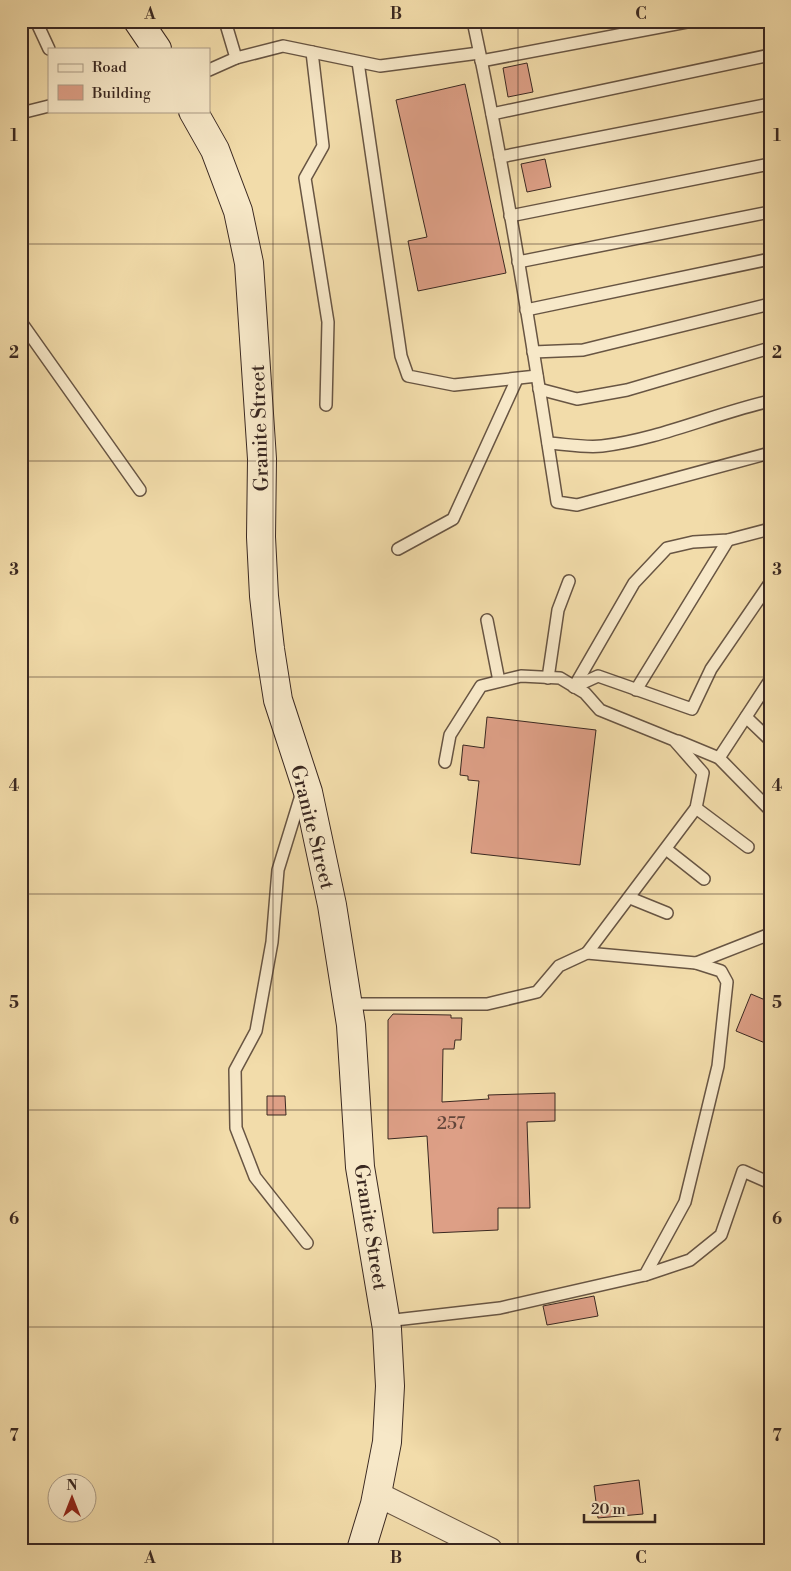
<svg xmlns="http://www.w3.org/2000/svg" width="791" height="1571" font-family="'Libre Bodoni',serif">
  <style>
    .building { fill: #dd9f86; stroke: #3a2821 }
    .lines { fill: none; stroke-linecap: round; stroke-linejoin: round }
    .lane-casing { stroke: #685543; stroke-width: 14 }
    .street-casing { stroke: #685543; stroke-width: 26 }
    .secondary-casing { stroke: #3a2821; stroke-width: 30 }
    .lane { stroke: #f7e8c8; stroke-width: 11 }
    .street { stroke: #f7e8c8; stroke-width: 24 }
    .secondary { stroke: #f7e8c8; stroke-width: 28 }
    .grid { fill: none; stroke: #3a2821; stroke-width: 1; stroke-opacity: 0.55 }
    .labels { text-anchor: middle; stroke-width: 4.5; stroke-linejoin: round; paint-order: stroke }
    .number-label { font-size: 18px; fill: #63463a }
    .street-label { font-size: 20px; fill: #3a2821; stroke: #f7e8c8 }
    .neatline { fill: none; stroke: #3a2821; stroke-width: 2 }
    .grid-label { font-size: 16px; text-anchor: middle; font-weight: bold; fill: #3a2821 }
  </style>
  <rect width="100%" height="100%" fill="#f2dcaa"/>
  <filter id="stains"><feTurbulence type="fractalNoise" baseFrequency=".004" numOctaves="4"/><feColorMatrix values="0 0 0 0 .2 0 0 0 0 .09 0 0 0 0 .02 0 0 0 .5 -.17"/></filter>
  <radialGradient id="worn" r=".72"><stop offset=".6" stop-color="#630" stop-opacity="0"/><stop offset="1" stop-color="#630" stop-opacity=".3"/></radialGradient>
  <!-- building -->
  <g class="building">
    <path d="M 527,63 L 533,92 L 508,97 L 503,68 Z"/>
    <path d="M 465,84 L 506,273 L 418,291 L 408,241 L 427,237 L 396,100 Z"/>
    <path d="M 545,159 L 551,187 L 527,192 L 521,164 Z"/>
    <path d="M 487,717 L 596,730 L 580,865 L 471,853 L 479,781 L 468,780 L 468,776 L 460,775 L 463,745 L 484,748 Z"/>
    <path d="M 751,994 L 770,1002 L 770,1045 L 736,1031 Z"/>
    <path d="M 393,1014 L 451,1015 L 451,1018 L 462,1018 L 461,1040 L 455,1040 L 454,1049 L 443,1049 L 442,1102 L 489,1099 L 488,1095 L 555,1093 L 555,1121 L 527,1122 L 530,1208 L 498,1208 L 498,1230 L 433,1233 L 427,1136 L 388,1139 L 388,1020 Z"/>
    <path d="M 267,1096 L 285,1096 L 286,1115 L 267,1115 Z"/>
    <path d="M 594,1296 L 598,1316 L 547,1325 L 543,1306 Z"/>
    <path d="M 639,1480 L 643,1514 L 598,1518 L 594,1486 Z"/>
  </g>
  <g class="lines">
    <defs>
      <g id="lane">
        <path d="M 36,21 L 49,49"/>
        <path d="M 473,21 C 507,180 532,341 557,502 L 577,505 L 770,453"/>
        <path d="M 312,52 L 323,146 L 305,178 L 328,322 L 326,405"/>
        <path d="M 236,58 L 283,46 L 380,66 L 479,53"/>
        <path d="M 481,61 L 692,21"/>
        <path d="M 358,62 L 401,356 L 408,376 L 454,385 L 537,376"/>
        <path d="M 209,70 L 236,58 L 225,21"/>
        <path d="M 21,113 L 49,106"/>
        <path d="M 492,114 L 770,55"/>
        <path d="M 500,157 L 770,104"/>
        <path d="M 510,216 L 770,164"/>
        <path d="M 518,262 L 770,212"/>
        <path d="M 526,310 L 770,259"/>
        <path d="M 21,322 L 140,490"/>
        <path d="M 533,352 L 583,350 L 770,304"/>
        <path d="M 539,389 L 577,399 L 627,390 L 770,348"/>
        <path d="M 548,443 C 565,444 585,448 602,446 C 660,439 713,414 770,401"/>
        <path d="M 398,549 L 453,519 L 517,379"/>
        <path d="M 487,620 L 499,681"/>
        <path d="M 548,678 L 558,610 L 569,581"/>
        <path d="M 574,687 L 598,676 L 692,709 L 711,669 L 770,583"/>
        <path d="M 574,687 L 634,583 L 667,548 L 693,542 L 728,540 L 770,529"/>
        <path d="M 636,690 L 728,540"/>
        <path d="M 746,717 L 770,740"/>
        <path d="M 678,741 L 719,758 L 770,810"/>
        <path d="M 719,758 L 770,680"/>
        <path d="M 445,762 L 450,735 L 481,686 L 521,676 L 560,678 L 585,693 L 600,710 L 674,740 L 703,773 L 696,808 L 587,953"/>
        <path d="M 302,792 L 278,870 L 272,942 L 256,1031 L 235,1070 L 236,1128 L 255,1177 L 307,1243"/>
        <path d="M 696,808 L 748,847"/>
        <path d="M 666,849 L 704,879"/>
        <path d="M 630,898 L 667,913"/>
        <path d="M 696,963 L 770,934"/>
        <path d="M 348,1004 L 487,1004 L 537,992 L 559,966 L 587,953 L 696,963 L 721,971 L 727,982 L 718,1066 L 685,1202 L 645,1275 L 500,1308 L 386,1321"/>
        <path d="M 645,1275 L 690,1260 L 721,1235 L 743,1171 L 770,1183"/>
      </g>
      <path id="street" d="M 377,1494 L 490,1550"/>
      <g id="secondary">
        <path d="M 138,21 L 157,49"/>
        <path d="M 193,111 L 215,150 L 238,211 L 249,263 L 262,459 L 261,537 L 264,596 L 270,649 L 278,700 L 308,792 L 332,905 L 351,1025 L 360,1167 L 387,1329 L 390,1386 L 387,1442 L 375,1504 L 361,1550"/>
      </g>
    </defs>
    <!-- lane casing -->
    <use href="#lane" class="lane-casing"/>
    <!-- street casing -->
    <use href="#street" class="street-casing"/>
    <!-- secondary casing -->
    <use href="#secondary" class="secondary-casing"/>
    <!-- lane -->
    <use href="#lane" class="lane"/>
    <!-- street -->
    <use href="#street" class="street"/>
    <!-- secondary -->
    <use href="#secondary" class="secondary"/>
  </g>
  <!-- grid -->
  <path class="grid" d="M 273,21 L 273,1550M 518,21 L 518,1550M 21,244 L 770,244M 21,461 L 770,461M 21,677 L 770,677M 21,894 L 770,894M 21,1110 L 770,1110M 21,1327 L 770,1327"/>
  <g class="labels">
    <!-- number labels -->
    <g class="number-label">
      <text x="451" y="1129">257</text>
    </g>
    <!-- street labels -->
    <g class="street-label">
      <text transform="translate(259 428) rotate(-92)" y="7">Granite Street</text>
      <text transform="translate(313 827) rotate(76)" y="7">Granite Street</text>
      <text transform="translate(371 1227) rotate(81)" y="7">Granite Street</text>
    </g>
  </g>
  <!-- margin -->
  <rect width="791" height="1571" fill="none" stroke="#f2dcaa" stroke-width="55"/>
  <!-- legend -->
  <rect x="48" y="48" width="162" height="65" fill="#f7e8c8" stroke="#ab9b85"/>
  <rect x="58" y="64" width="25" height="8" fill="#f7e8c8" stroke="#ab9b85"/>
  <text x="92" y="72" font-size="15" fill="#3a2821">Road</text>
  <rect x="58" y="85" width="25" height="15" fill="#dd9f86" stroke="#ab9b85"/>
  <text x="92" y="98" font-size="15" fill="#3a2821">Building</text>
  <!-- north arrow -->
  <g transform="translate(72 1498)"><circle r="24" fill="#f7e8c8" stroke="#ab9b85"/>
  <path d="M0-4L9 19L0 12L-9 19Z" fill="#8f2418"/>
  <text y="-8" font-size="14" font-weight="bold" text-anchor="middle" fill="#3a2821">N</text>
  </g>
  <!-- scale -->
  <path d="M584 1514v8h71v-8" fill="none" stroke="#3a2821" stroke-width="2.5"/>
  <text x="591" y="1514" font-size="15" fill="#3a2821" stroke="#f7e8c8" stroke-width="4" paint-order="stroke">20 m</text>
  <rect x="28" y="28" width="736" height="1516" class="neatline"/>
  <g class="grid-label">
    <text x="150" y="19">A</text>
    <text x="396" y="19">B</text>
    <text x="641" y="19">C</text>
    <text x="14" y="141">1</text>
    <text x="777" y="141">1</text>
    <text x="14" y="358">2</text>
    <text x="777" y="358">2</text>
    <text x="14" y="575">3</text>
    <text x="777" y="575">3</text>
    <text x="14" y="791">4</text>
    <text x="777" y="791">4</text>
    <text x="14" y="1008">5</text>
    <text x="777" y="1008">5</text>
    <text x="14" y="1224">6</text>
    <text x="777" y="1224">6</text>
    <text x="14" y="1441">7</text>
    <text x="777" y="1441">7</text>
    <text x="150" y="1563">A</text>
    <text x="396" y="1563">B</text>
    <text x="641" y="1563">C</text>
  </g>
  <rect width="100%" height="100%" filter="url(#stains)"/>
  <rect width="100%" height="100%" fill="url(#worn)"/>
</svg>
